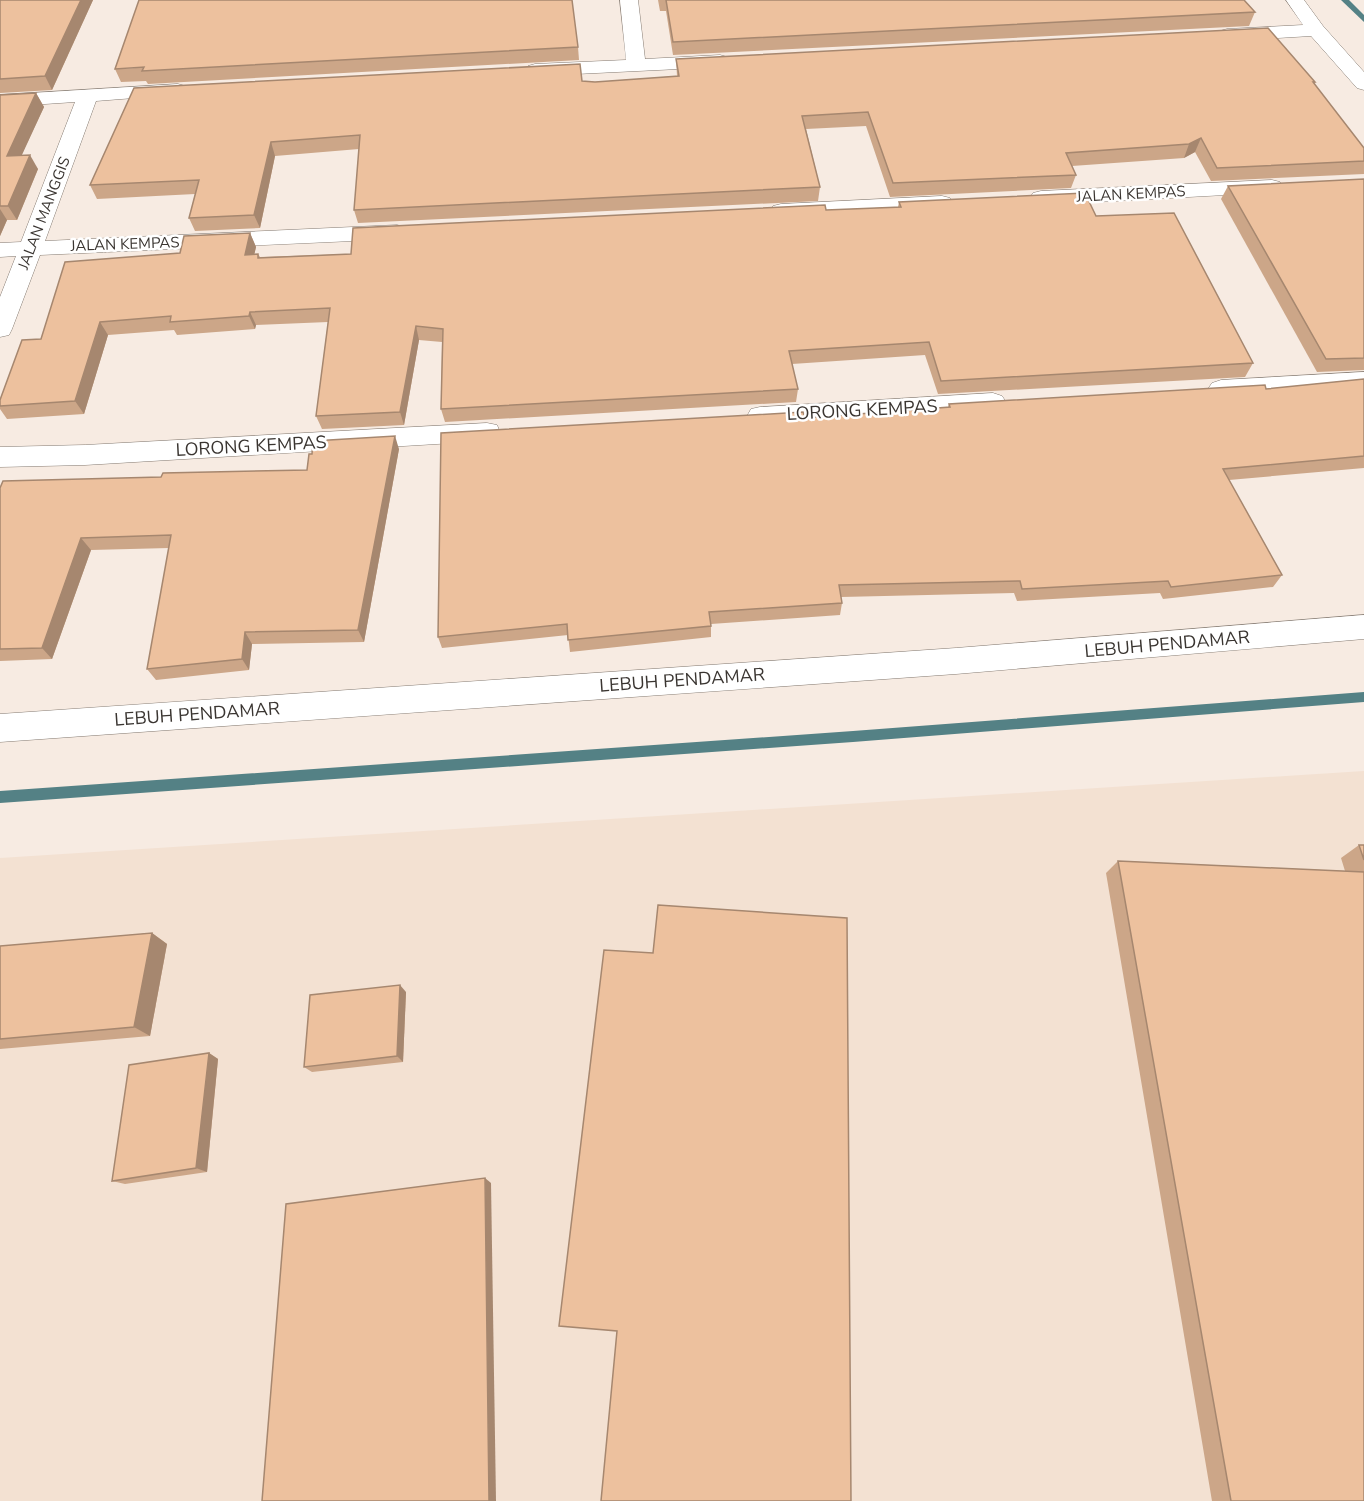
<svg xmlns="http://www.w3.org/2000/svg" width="1364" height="1501" font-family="'Nunito Sans',sans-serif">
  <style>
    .built { fill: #f3e1d2 }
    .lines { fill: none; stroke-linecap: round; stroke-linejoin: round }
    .stream { fill: #548185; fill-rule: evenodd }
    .minor-casing { stroke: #857b72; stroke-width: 1 }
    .minor { fill: #fff; fill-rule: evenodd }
    .wall { fill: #cca688 }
    .shaded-wall { fill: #a6876f }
    .building { fill: #edc19e; stroke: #a6876f; stroke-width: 1.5 }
    .labels { text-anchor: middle; stroke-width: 5; stroke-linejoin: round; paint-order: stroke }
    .far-street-label { font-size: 15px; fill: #3a3531; stroke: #fff }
    .street-label { font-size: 18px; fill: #3a3531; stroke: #fff }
  </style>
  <rect width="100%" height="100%" fill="#f7ebe2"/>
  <!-- built -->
  <path class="built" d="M 1364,771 L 1364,1501 L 0,1501 L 0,858 Z"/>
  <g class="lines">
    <!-- stream -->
    <g class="stream">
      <path d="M 1341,0 L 1349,0 L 1364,15 L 1364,22 Z"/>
      <path d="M 1364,692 L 1364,702 L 853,742 L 0,803 L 0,791 L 853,731 Z"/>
    </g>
    <defs>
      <g id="minor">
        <path d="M 620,0 L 638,0 L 645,59 L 720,55 L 727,57 L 730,61 L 727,65 L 720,67 L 535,76 L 528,74 L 525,70 L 528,66 L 535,64 L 626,60 Z"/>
        <path d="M 1286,0 L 1304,0 L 1323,26 L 1364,72 L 1364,90 L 1357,88 L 1311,36 L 1227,41 L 1220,39 L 1217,35 L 1220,31 L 1227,29 L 1303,25 Z"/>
        <path d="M 178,84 L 185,86 L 188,90 L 185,94 L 96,101 L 45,241 L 397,225 L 405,227 L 409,232 L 405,237 L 397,239 L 40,255 L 12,329 L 9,335 L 0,337 L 0,297 L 16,256 L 0,257 L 0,243 L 21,242 L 75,102 L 0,107 L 0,95 Z"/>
        <path d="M 1272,180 L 1280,182 L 1283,187 L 1280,192 L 1041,205 L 1033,203 L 1030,198 L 1033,193 L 1041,191 Z"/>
        <path d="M 942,196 L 950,198 L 953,203 L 950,208 L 781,218 L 773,216 L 770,211 L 773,206 L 781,204 Z"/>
        <path d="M 1364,372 L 1364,390 L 1221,398 L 1212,395 L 1208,389 L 1212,383 L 1221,380 Z"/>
        <path d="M 993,393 L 1002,396 L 1006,402 L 1002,408 L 993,411 L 760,425 L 751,423 L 747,416 L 751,409 L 760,407 Z"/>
        <path d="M 487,423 L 497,425 L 500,432 L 497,439 L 487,441 L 85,465 L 0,467 L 0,447 L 85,445 Z"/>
        <path d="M 1364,615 L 1364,639 L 956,674 L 0,742 L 0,714 L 956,648 Z"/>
      </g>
    </defs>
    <!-- minor casing -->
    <use href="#minor" class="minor-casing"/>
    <!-- minor -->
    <use href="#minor" class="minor"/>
  </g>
  <!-- wall -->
  <g class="wall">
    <path d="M 0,0 L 93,0 L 52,90 L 0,93 Z"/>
    <path d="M 658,0 L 1244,0 L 1255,12 L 1249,26 L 673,55 L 666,11 L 660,11 Z"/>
    <path d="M 578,47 L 579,60 L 148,84 L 146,81 L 121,82 L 115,69 Z"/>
    <path d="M 676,59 L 1315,82 L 1314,84 L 1364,148 L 1364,174 L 1211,181 L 1195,152 L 1184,158 L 1072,166 L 1076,175 L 1071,188 L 890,197 L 866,126 L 806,129 L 820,187 L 818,201 L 358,223 L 354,210 L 359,149 L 275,156 L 260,228 L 195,231 L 189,218 L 195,194 L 97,199 L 90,185 L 134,88 L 582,81 L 595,82 L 677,76 Z"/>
    <path d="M 36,93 L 44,107 L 21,156 L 38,169 L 17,220 L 7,220 L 0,236 L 0,95 Z"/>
    <path d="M 1364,179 L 1364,370 L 1317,372 L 1221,199 L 1228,186 Z"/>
    <path d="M 899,202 L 1096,216 L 1253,363 L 1245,377 L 938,394 L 925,355 L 792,364 L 798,389 L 796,402 L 445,422 L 441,409 L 442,342 L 419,340 L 404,425 L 322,429 L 316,416 L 328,322 L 256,325 L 255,329 L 177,335 L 174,330 L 108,335 L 84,414 L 7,419 L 0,409 L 0,400 L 41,339 L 180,253 L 250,233 L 256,247 L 254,255 L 258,254 L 260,257 L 351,254 L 826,210 L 898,207 Z"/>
    <path d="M 1364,379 L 1364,468 L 1229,480 L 1282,575 L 1273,587 L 1163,599 L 1160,593 L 1017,601 L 1014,593 L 841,597 L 842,603 L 840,615 L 711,624 L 711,637 L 570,652 L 568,635 L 442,648 L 438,637 L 805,418 L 948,407 L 949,404 L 1266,389 Z"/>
    <path d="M 399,449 L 364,642 L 252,644 L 249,670 L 156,680 L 147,669 L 169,548 L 91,550 L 52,659 L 0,661 L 0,488 L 161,477 L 307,470 Z"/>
    <path d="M 1359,845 L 1364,845 L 1364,1501 L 1212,1501 L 1106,873 L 1118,861 L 1345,871 L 1341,858 Z"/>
    <path d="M 152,933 L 167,944 L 150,1036 L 0,1049 L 0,946 Z"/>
    <path d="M 406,992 L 403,1062 L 312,1072 L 304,1067 Z"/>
    <path d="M 209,1053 L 218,1059 L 207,1172 L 125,1184 L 112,1181 Z"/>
  </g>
  <!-- shaded-wall -->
  <g class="shaded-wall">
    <path d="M 81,0 L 93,0 L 52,90 L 45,76 Z"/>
    <path d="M 36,93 L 44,107 L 15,170 L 7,156 Z"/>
    <path d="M 1201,138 L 1195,152 L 1184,158 L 1189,144 Z"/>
    <path d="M 271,142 L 275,156 L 260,228 L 254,215 Z"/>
    <path d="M 30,155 L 38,169 L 17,220 L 8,206 Z"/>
    <path d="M 0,209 L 7,220 L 0,236 Z"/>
    <path d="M 250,233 L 256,247 L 251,269 L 245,255 Z"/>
    <path d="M 250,312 L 256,325 L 255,329 L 249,316 Z"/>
    <path d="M 100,322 L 108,335 L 84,414 L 75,401 Z"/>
    <path d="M 416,326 L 419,340 L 404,425 L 400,412 Z"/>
    <path d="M 395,436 L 399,449 L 364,642 L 358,630 Z"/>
    <path d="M 81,538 L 91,550 L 52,659 L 42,648 Z"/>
    <path d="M 245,632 L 252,644 L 249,670 L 242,659 Z"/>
    <path d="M 152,933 L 167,944 L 150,1036 L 134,1027 Z"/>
    <path d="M 400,985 L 406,992 L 403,1062 L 397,1056 Z"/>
    <path d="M 209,1053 L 218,1059 L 207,1172 L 196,1168 Z"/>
    <path d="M 485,1178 L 491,1183 L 496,1501 L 489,1501 Z"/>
  </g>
  <!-- building -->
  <g class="building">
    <path d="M 0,0 L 81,0 L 45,76 L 0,79 Z"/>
    <path d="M 139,0 L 572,0 L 578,47 L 142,71 L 144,67 L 115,69 Z"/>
    <path d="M 666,0 L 1244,0 L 1255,12 L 673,42 Z"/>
    <path d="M 1268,28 L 1315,82 L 1313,82 L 1364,148 L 1364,161 L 1217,168 L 1201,138 L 1189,144 L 1066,153 L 1076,175 L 893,183 L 868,112 L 802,116 L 820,187 L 354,210 L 360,135 L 271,142 L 254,215 L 189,218 L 199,180 L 90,185 L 134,88 L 580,64 L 582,81 L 595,82 L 679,76 L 676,59 Z"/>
    <path d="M 36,93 L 7,156 L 30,155 L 8,206 L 0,206 L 0,95 Z"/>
    <path d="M 1364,179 L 1364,358 L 1326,359 L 1228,186 Z"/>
    <path d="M 1085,193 L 1096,216 L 1174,213 L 1253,363 L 941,381 L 929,342 L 789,351 L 798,389 L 441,409 L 443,329 L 416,326 L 400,412 L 316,416 L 330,308 L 250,312 L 249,316 L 170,322 L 171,316 L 100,322 L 75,401 L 0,406 L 0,400 L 22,340 L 41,339 L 65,262 L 180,253 L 184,236 L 250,233 L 245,255 L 258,254 L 258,258 L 351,254 L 353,228 L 825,205 L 826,210 L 901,207 L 899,202 Z"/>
    <path d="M 1364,379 L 1364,456 L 1223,469 L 1282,575 L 1171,587 L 1168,581 L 1022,589 L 1020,581 L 839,585 L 842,603 L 709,612 L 711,626 L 568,640 L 567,624 L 438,637 L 441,433 L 803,412 L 805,418 L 950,407 L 949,404 L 1265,385 L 1266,389 Z"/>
    <path d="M 395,436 L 358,630 L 245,632 L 242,659 L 147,669 L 171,535 L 81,538 L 42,648 L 0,649 L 0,488 L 3,481 L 161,477 L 163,473 L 307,470 L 309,454 L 312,454 L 313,441 Z"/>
    <path d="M 1359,845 L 1364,845 L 1364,860 Z"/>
    <path d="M 1118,861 L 1364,872 L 1364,1501 L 1231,1501 Z"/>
    <path d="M 658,905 L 847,918 L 851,1501 L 601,1501 L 617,1331 L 559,1326 L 604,950 L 653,953 Z"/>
    <path d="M 152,933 L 134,1027 L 0,1039 L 0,946 Z"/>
    <path d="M 400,985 L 397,1056 L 304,1067 L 310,995 Z"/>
    <path d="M 209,1053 L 196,1168 L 112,1181 L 129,1065 Z"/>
    <path d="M 485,1178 L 489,1501 L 262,1501 L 286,1204 Z"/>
  </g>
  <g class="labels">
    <!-- far-street labels -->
    <g class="far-street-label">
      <text transform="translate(1131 194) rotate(-3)" y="5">JALAN KEMPAS</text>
      <text transform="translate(44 213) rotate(-69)" y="5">JALAN MANGGIS</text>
      <text transform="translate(125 244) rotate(-2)" y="5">JALAN KEMPAS</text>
    </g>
    <!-- street labels -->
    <g class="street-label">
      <text transform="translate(862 410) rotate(-3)" y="6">LORONG KEMPAS</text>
      <text transform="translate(251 446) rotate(-3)" y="6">LORONG KEMPAS</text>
      <text transform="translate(1167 644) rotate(-5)" y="6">LEBUH PENDAMAR</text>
      <text transform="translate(682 680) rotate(-4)" y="6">LEBUH PENDAMAR</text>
      <text transform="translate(197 714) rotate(-4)" y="6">LEBUH PENDAMAR</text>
    </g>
  </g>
</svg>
